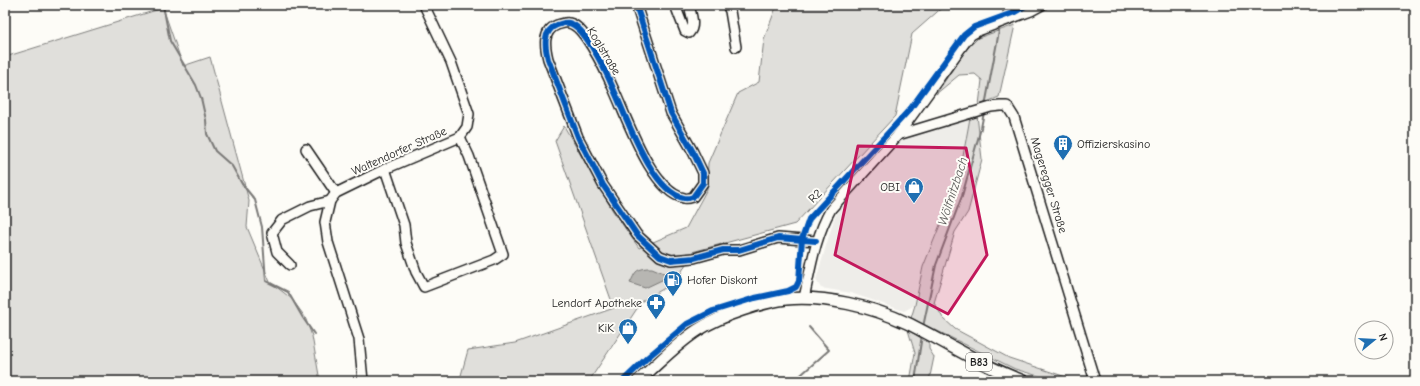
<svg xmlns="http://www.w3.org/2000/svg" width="1420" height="386" font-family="'Comic Neue',sans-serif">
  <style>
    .built { fill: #eeede9 }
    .green { fill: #e0dfdb; stroke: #7e7e7c }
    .water { fill: #b7b6b2; stroke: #797876 }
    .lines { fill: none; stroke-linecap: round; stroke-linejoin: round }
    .stream { stroke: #797876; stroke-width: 2 }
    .minor-casing { stroke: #1c1c1c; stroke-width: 12 }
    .major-casing { stroke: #1c1c1c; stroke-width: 14 }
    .minor { stroke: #fdfcf7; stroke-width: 9 }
    .major { stroke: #fdfcf7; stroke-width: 11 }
    .cycleway-casing { stroke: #fdfcf7; stroke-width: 8 }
    .cycleway { stroke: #0057b8; stroke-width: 6 }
    .marked { fill: #c2185b; fill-opacity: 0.2; stroke: #c2185b; stroke-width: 3; stroke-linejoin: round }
    .labels { text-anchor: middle; stroke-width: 4; stroke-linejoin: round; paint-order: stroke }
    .shield { fill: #fdfcf7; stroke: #605f5e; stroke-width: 1 }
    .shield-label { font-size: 11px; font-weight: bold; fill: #1c1c1c }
    .street-label { font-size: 12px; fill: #1c1c1c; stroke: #fdfcf7 }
    .poi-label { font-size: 12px; fill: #1c1c1c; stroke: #fdfcf7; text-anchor: end }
    .water-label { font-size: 13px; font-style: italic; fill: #5a5a58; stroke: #fdfcf7 }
  </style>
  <rect width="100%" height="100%" fill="#fdfcf7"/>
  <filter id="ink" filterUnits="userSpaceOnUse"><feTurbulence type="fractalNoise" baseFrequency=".025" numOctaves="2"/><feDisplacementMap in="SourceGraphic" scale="8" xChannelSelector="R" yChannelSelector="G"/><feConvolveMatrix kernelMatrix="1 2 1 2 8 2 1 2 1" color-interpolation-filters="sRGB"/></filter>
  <g filter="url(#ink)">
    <!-- built -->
    <path class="built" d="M 970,118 L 959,178 L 923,267 L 915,305 L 904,311 L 851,293 L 821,288 L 816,280 L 834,219 L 845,199 L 890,153 L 904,137 Z"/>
    <!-- green -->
    <g class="green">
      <path d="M 777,5 L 945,5 L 912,34 L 895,116 L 795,224 L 692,252 L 677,281 L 642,301 L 589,381 L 409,381 L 433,378 L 460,379 L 468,350 L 515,343 L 614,308 L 555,141 L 564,126 L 613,211 L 639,248 L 686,228 L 707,189 L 708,163 L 738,93 L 759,82 L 764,39 Z"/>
      <path d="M 163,8 L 183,66 L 210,57 L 249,201 L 247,227 L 270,282 L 292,299 L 305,317 L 312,336 L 320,381 L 5,381 L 5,57 Z"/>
      <path d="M 1015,25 L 999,97 L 979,105 L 982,80 L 975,74 L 959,75 L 936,94 L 965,51 L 978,38 Z"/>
      <path d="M 977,115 L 982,159 L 968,212 L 955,232 L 934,303 L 943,318 L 955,329 L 1009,358 L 1078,381 L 1055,381 L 1015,369 L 911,318 L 915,305 L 923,267 L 959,178 L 970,118 Z"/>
      <path d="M 908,330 L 929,343 L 929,349 L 934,357 L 929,381 L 910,381 L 915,353 Z"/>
    </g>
    <!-- water -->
    <path class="water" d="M 647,268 L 652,268 L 664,273 L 665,277 L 664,279 L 645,288 L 630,283 C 636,272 634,270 647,268 Z"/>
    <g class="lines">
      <!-- stream -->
      <g class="stream">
        <path d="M 163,5 L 170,41 L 196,85 L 201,98 L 206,120 L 207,134 L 215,151 L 232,166 L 242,184 L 255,200 L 262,227 L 266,281 L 288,292 L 303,318 L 314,334"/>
        <path d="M 1002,20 L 1004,5"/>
        <path d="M 985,106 L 1000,26"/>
        <path d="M 923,327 L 936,265 L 962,196 L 981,128 L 984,112"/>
        <path d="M 794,381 L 829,350 L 809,327"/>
        <path d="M 915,381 L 922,335"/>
      </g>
      <defs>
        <g id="minor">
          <path d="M 636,5 L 671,113 L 693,152 L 703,173 L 703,183 L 693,197 C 690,198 687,199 684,198 C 651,192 626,115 613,88 C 607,74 600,60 592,47 C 587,39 579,25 569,23 C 565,22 561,24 557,25 C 542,31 545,47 548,59 L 578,137 L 603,185 L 637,235 L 660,256 L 671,260 L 694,258 L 723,250 L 739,250 L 778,238 L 816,241"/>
          <path d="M 675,5 L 685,31 L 689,33 C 696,26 691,14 689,5"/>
          <path d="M 727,5 L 730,11 L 736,47"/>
          <path d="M 898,135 L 991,107 L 1000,106 L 1007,106 L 1014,117 L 1095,381"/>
          <path d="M 306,149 L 336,193"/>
          <path d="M 385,169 L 404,225 L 406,243 L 416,272 L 424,287 L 494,260 L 503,254 L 469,156 L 460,137"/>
          <path d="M 290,265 L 277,252 L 272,233 L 282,220 L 310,206 L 330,201"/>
          <path d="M 804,298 C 811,267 815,237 831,209 L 898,135 L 966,41 L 971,35 L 978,31 L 1031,11 L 1042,5"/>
          <path d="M 363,381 L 359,339 L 328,242 L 325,222 L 330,201 L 336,193 L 385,169 L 460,137 L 467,127 L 469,114 L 451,62 L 424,5"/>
        </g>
        <path id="major" d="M 638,381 C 658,364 676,344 698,330 C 712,321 727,315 742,310 C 757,305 771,301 786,299 C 824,295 873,307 907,323 C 946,342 982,366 1023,381"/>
      </defs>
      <!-- minor casing -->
      <use href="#minor" class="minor-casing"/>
      <!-- major casing -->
      <use href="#major" class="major-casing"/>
      <!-- minor -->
      <use href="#minor" class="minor"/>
      <!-- major -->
      <use href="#major" class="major"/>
      <defs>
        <g id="cycleway">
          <path d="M 636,5 L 671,113 L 693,152 L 703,173 L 703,183 L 693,197 C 690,198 687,199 684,198 C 651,192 626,115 613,88 C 607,74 600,60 592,47 C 587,39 579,25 569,23 C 565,22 561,24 557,25 C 542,31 545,47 548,59 L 578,137 L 603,185 L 637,235 L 660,256 L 671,260 L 694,258 L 723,250 L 739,250 L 778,238 L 816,241"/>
          <path d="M 623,381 L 648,357 L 687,324 L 713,311 L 755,298 L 788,291 L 796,287 L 799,281 L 802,239 L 809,219 L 911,108 L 964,35 L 974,27 L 1015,12 L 1027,5"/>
        </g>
      </defs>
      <!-- cycleway casing -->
      <use href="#cycleway" class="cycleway-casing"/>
      <!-- cycleway -->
      <use href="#cycleway" class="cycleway"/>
    </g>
  </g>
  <!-- marked area -->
  <path class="marked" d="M 858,146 L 966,148 L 987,255 L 948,314 L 835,255 Z"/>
  <!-- icons -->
  <defs>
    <symbol id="building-pin" viewBox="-11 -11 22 30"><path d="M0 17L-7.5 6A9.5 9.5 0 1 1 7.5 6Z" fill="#1f6fb2" stroke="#fdfcf7"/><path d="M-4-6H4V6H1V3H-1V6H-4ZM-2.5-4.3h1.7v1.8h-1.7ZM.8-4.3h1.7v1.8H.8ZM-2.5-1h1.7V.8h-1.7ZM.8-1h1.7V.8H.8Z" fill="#fff"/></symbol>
    <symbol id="shop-pin" viewBox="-11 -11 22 30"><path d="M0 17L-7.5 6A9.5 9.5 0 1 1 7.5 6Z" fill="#1f6fb2" stroke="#fdfcf7"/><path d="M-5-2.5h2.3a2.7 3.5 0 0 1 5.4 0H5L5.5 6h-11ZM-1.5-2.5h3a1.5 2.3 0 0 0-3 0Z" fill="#fff"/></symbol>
    <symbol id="fuel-pin" viewBox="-11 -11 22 30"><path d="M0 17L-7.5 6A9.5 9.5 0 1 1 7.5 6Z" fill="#1f6fb2" stroke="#fdfcf7"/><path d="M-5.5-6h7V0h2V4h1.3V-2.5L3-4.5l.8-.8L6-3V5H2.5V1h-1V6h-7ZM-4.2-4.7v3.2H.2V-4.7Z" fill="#fff"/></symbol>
    <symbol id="pharmacy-pin" viewBox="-11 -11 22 30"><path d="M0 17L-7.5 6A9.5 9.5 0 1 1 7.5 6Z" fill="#1f6fb2" stroke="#fdfcf7"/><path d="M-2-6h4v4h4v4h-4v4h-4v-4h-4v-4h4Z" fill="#fff"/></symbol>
  </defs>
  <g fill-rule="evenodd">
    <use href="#building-pin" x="1052" y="133" width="22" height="30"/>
    <use href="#shop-pin" x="903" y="176" width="22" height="30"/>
    <use href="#fuel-pin" x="662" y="269" width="22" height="30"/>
    <use href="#pharmacy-pin" x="645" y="292" width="22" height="30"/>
    <use href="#shop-pin" x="617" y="317" width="22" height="30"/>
  </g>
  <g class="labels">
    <!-- shield labels -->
    <rect class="shield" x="966" y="353" width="26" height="18" rx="3"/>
    <g class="shield-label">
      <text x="979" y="366">B83</text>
    </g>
    <!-- street labels -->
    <g class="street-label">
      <text transform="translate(604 51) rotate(59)" y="4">Koglstraße</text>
      <text transform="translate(399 151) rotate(-24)" y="4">Waltendorfer Straße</text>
      <text transform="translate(1049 185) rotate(73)" y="4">Mageregger Straße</text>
      <text transform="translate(815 196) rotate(-45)" y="4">R2</text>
    </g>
    <!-- poi labels -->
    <g class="poi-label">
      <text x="1077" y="148" text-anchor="start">Offizierskasino</text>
      <text x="900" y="191">OBI</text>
      <text x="687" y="284" text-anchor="start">Hofer Diskont</text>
      <text x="642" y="307">Lendorf Apotheke</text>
      <text x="614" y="332">KiK</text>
    </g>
    <!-- water labels -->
    <g class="water-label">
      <text transform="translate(952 191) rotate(-72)" y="5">Wölfnitzbach</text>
    </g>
  </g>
  <!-- margin -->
  <rect width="1420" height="386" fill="none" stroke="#fdfcf7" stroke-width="20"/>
  <rect x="10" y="10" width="1400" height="366" fill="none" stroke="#1c1c1c" stroke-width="1.5" filter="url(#ink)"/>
  <!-- north arrow -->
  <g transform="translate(1374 340) rotate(72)"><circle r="19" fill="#fdfcf7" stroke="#a3a29f"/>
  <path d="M0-3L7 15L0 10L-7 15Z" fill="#1f6fb2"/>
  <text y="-6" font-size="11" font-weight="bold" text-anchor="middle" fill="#1c1c1c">N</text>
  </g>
</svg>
